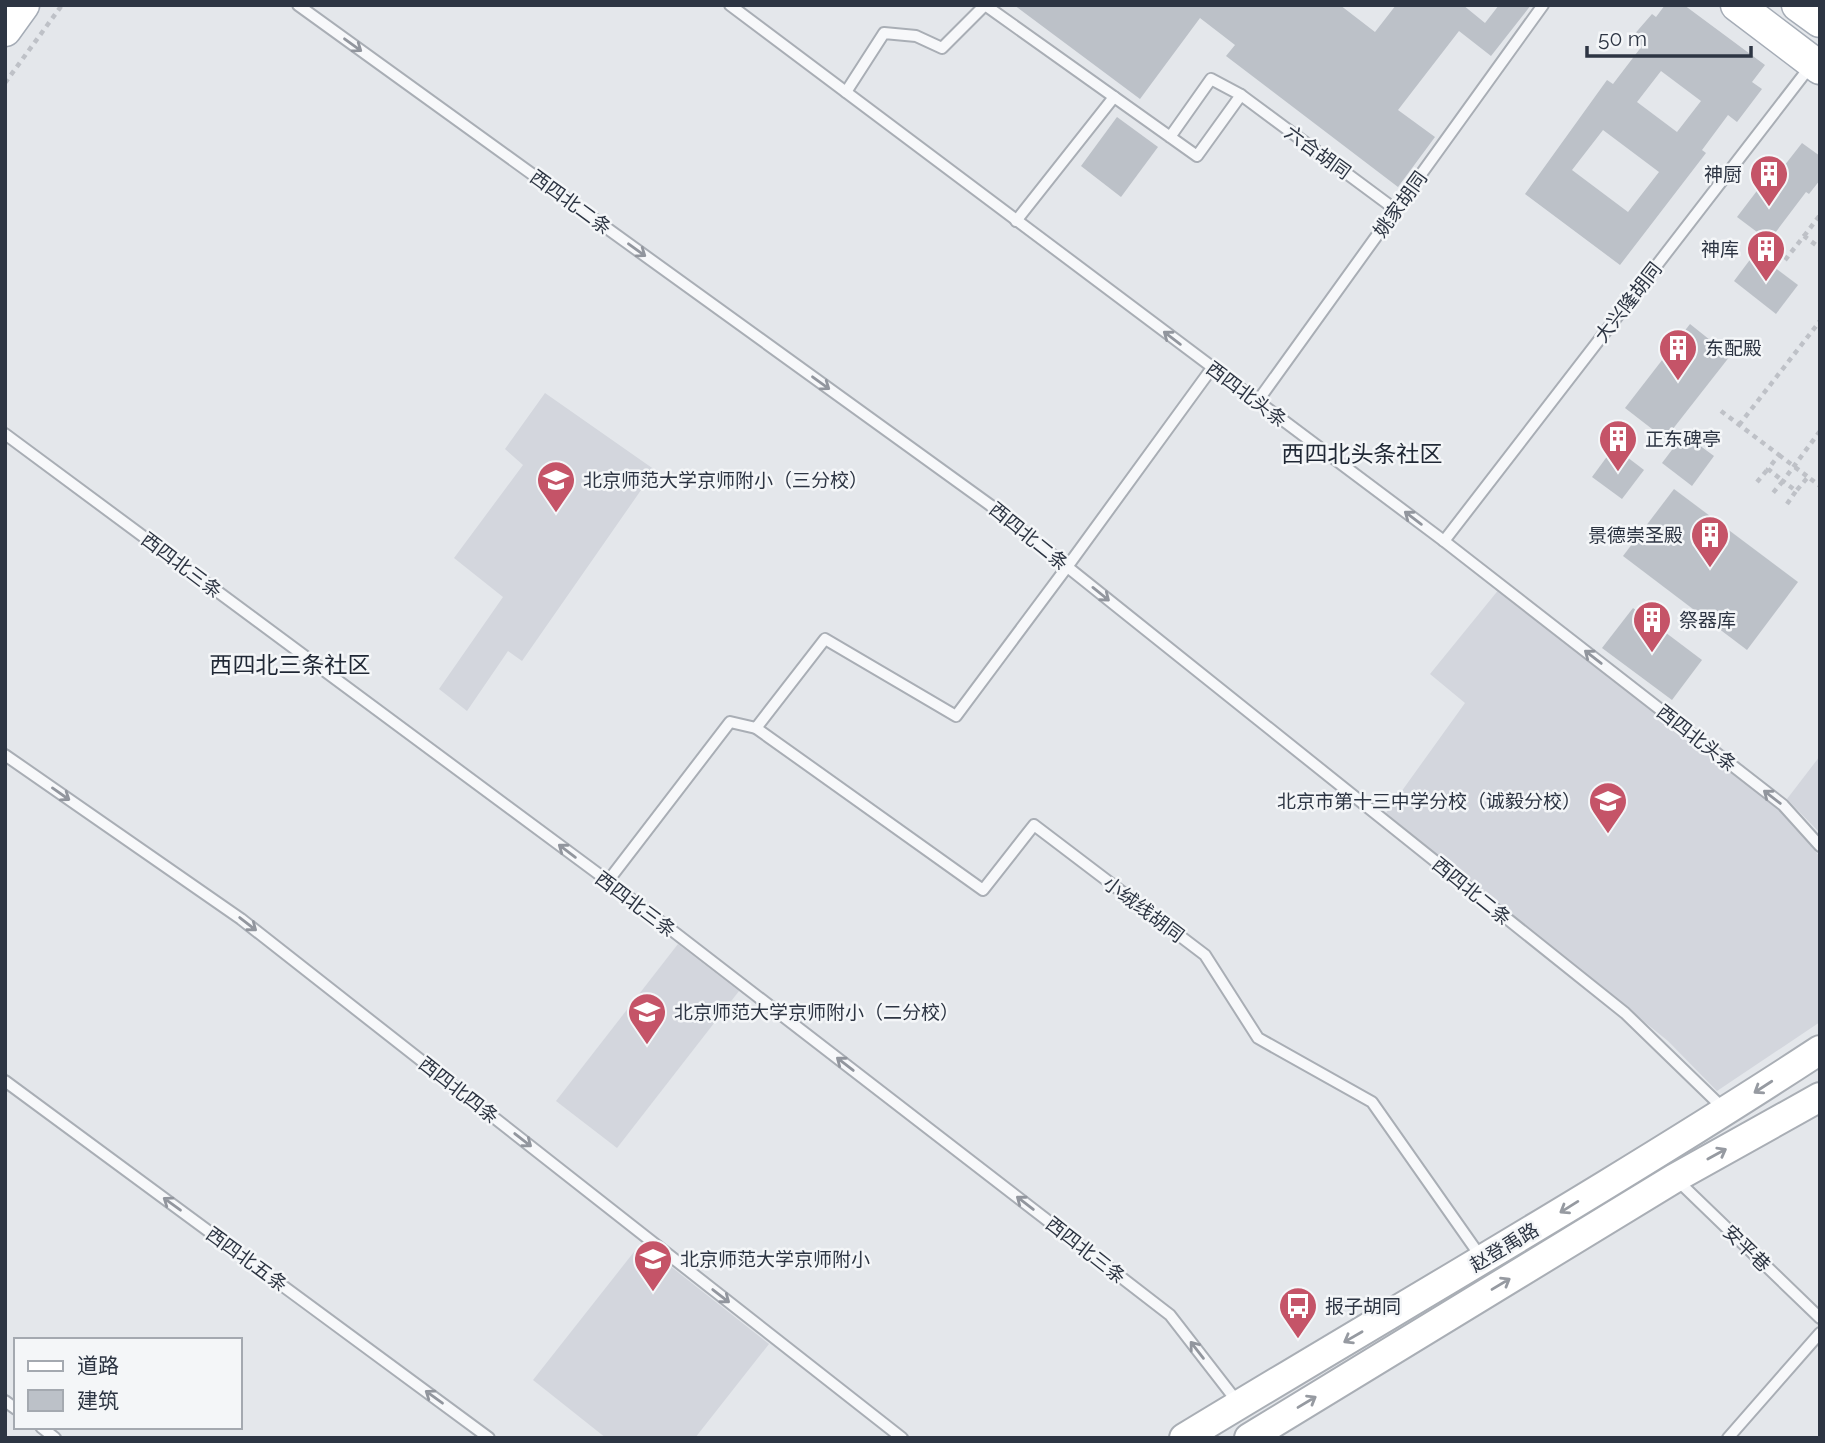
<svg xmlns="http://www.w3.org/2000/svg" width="1825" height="1443" font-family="Raleway,'Noto Sans SC',sans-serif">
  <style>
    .built { fill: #d3d6dd }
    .building { fill: #bcc1c8; fill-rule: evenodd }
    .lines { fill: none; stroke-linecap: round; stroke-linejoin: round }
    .lane-casing { stroke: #a9aeb5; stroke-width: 14 }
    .secondary-casing { stroke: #a9aeb5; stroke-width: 32 }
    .primary-casing { stroke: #a5acb6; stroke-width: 35 }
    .path { stroke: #bec1c7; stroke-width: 4.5; stroke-dasharray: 5 5; stroke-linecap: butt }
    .lane { stroke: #f7f8fa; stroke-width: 10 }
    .secondary { stroke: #fff; stroke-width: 28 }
    .primary { stroke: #fff; stroke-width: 32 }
    .oneway { stroke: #92969e }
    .oneway2 { stroke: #969aa1 }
    .labels { text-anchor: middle; stroke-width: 5; stroke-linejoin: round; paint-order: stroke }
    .street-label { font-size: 19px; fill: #2d3543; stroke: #f4f6f8 }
    .poi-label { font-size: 19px; fill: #2d3543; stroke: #f4f6f8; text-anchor: start }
    .quarter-label { font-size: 23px; fill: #1f2734; stroke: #f4f6f8 }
  </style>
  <rect width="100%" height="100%" fill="#e4e7eb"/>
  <!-- built -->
  <g class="built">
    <path d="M 545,393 L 655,470 L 522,661 L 508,651 L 467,711 L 439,689 L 503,597 L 454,558 L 523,465 L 505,449 Z"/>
    <path d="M 1500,588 L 1780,808 L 1820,857 L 1820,1022 L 1717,1091 L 1668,1041 L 1386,813 L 1465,703 L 1430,674 Z"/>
    <path d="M 1820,756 L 1820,833 L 1787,799 Z"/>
    <path d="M 678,944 L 739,991 L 617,1148 L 556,1101 Z"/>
    <path d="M 641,1243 L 769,1344 L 695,1438 L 606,1438 L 533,1380 Z"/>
  </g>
  <!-- building -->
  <g class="building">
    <path d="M 1014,5 L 1340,5 L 1375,32 L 1396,5 L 1463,5 L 1485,23 L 1499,5 L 1531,5 L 1491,56 L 1459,31 L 1398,110 L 1435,137 L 1398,187 L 1226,56 L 1235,45 L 1200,18 L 1140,99 Z"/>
    <path d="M 1665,5 L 1684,5 L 1765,65 L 1752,82 L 1762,89 L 1737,122 L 1728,115 L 1702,150 L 1706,153 L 1620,265 L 1525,194 L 1607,80 L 1613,84 L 1642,46 L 1632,37 L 1652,14 L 1656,17 ZM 1661,71 L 1701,101 L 1677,132 L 1637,102 ZM 1603,130 L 1659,172 L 1628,212 L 1572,170 Z"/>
    <path d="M 1117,117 L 1158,147 L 1121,197 L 1081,166 Z"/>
    <path d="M 1802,143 L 1820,156 L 1820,180 L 1809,194 L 1806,192 L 1769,241 L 1737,217 L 1769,175 L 1774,179 Z"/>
    <path d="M 1755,253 L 1798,285 L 1776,314 L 1734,281 Z"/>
    <path d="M 1690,324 L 1730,356 L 1665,439 L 1625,408 Z"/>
    <path d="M 1684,434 L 1714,456 L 1692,486 L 1662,463 Z"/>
    <path d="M 1614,447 L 1644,470 L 1622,499 L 1592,477 Z"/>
    <path d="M 1674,489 L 1798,582 L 1747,650 L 1623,556 Z"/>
    <path d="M 1633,608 L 1702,660 L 1672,700 L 1602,648 Z"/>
  </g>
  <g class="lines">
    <defs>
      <g id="lane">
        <path d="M 298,5 L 990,505 L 1625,1013 L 1725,1110"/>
        <path d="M 730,5 L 1444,541 L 1783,805 L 1820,846"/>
        <path d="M 985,5 L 1197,156 L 1241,95 L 1211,79 L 1170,137"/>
        <path d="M 846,92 L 884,33 L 916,36 L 942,48 L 985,5"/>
        <path d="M 1241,95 L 1396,210"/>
        <path d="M 1016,221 L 1114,97"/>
        <path d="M 1257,402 L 1543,5"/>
        <path d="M 5,434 L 608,881 L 1170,1315 L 1239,1404"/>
        <path d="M 1444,541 L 1812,64"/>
        <path d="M 756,728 L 983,890 L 1034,825 L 1205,955 L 1258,1038 L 1372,1102 L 1483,1260"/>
        <path d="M 5,755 L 241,919 L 902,1438"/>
        <path d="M 608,881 L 730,722 L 756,728 L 825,639 L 956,716 L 1067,567 L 1212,368"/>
        <path d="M 5,1081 L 489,1438"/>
        <path d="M 1676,1179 L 1820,1318"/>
        <path d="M 5,1401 L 16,1409"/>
        <path d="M 41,1427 L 55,1438"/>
        <path d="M 1728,1438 L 1820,1333"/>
      </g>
      <g id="secondary">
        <path d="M 1184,1438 C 1396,1309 1612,1186 1820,1050"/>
        <path d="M 1249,1438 L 1675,1178 L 1820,1097"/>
      </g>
      <g id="primary">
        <path d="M 1737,5 L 1820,68"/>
        <path d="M 1798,5 L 1820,21"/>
        <path d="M 5,30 L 23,5"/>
      </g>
    </defs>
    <!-- lane casing -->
    <use href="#lane" class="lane-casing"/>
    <!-- secondary casing -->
    <use href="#secondary" class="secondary-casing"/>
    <!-- primary casing -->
    <use href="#primary" class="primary-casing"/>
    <!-- path -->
    <g class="path">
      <path d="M 5,83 L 62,5"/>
      <path d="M 1804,236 L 1820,215"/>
      <path d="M 1785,260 L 1804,236 L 1820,248"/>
      <path d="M 1721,411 L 1779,455 L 1768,469 L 1783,481 L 1772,494"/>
      <path d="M 1739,425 L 1820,321"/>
      <path d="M 1820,431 L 1783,481 L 1796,491 L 1808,477 L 1820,486"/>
      <path d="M 1779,455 L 1808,477"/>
      <path d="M 1757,482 L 1768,469"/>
      <path d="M 1787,504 L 1796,491"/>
    </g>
    <!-- lane -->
    <use href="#lane" class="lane"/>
    <!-- secondary -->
    <use href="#secondary" class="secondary"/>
    <!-- primary -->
    <use href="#primary" class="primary"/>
  </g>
  <!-- one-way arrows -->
  <defs><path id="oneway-shaft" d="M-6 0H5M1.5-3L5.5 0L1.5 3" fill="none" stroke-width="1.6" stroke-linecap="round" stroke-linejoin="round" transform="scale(1.75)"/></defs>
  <g class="oneway">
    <use href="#oneway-shaft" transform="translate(353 45) rotate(36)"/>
    <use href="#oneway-shaft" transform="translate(637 250) rotate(36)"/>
    <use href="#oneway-shaft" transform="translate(1172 338) rotate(-143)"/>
    <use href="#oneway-shaft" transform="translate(821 383) rotate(36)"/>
    <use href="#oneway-shaft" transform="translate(1413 518) rotate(-143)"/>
    <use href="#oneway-shaft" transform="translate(1101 594) rotate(39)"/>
    <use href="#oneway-shaft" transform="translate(1593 657) rotate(-142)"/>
    <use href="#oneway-shaft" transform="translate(61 794) rotate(35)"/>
    <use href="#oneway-shaft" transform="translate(1772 797) rotate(-142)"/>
    <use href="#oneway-shaft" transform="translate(567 851) rotate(-143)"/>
    <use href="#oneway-shaft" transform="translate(248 924) rotate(38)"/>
    <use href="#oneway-shaft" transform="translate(845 1064) rotate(-142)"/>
    <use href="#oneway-shaft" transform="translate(523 1140) rotate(38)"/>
    <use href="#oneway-shaft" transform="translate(1025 1203) rotate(-142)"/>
    <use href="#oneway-shaft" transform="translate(172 1204) rotate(-144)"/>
    <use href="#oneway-shaft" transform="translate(721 1296) rotate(38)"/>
    <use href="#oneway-shaft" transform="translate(1197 1350) rotate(-128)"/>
    <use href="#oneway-shaft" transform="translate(434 1397) rotate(-144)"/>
  </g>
  <g class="oneway2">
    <use href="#oneway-shaft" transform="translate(1763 1087) rotate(147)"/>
    <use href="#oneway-shaft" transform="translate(1717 1154) rotate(-29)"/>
    <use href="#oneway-shaft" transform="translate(1569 1207) rotate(148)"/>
    <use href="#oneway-shaft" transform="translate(1501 1284) rotate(-31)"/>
    <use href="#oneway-shaft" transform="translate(1353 1337) rotate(150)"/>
    <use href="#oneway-shaft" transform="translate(1307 1402) rotate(-31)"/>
  </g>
  <!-- icons -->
  <defs>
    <symbol id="building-pin" viewBox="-11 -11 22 30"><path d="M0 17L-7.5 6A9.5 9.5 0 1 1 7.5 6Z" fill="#c55468" stroke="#f4f6f8"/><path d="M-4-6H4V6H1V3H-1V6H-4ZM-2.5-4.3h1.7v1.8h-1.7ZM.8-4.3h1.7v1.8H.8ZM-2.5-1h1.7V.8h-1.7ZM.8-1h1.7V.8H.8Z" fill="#fff"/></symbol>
    <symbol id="school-pin" viewBox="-11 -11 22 30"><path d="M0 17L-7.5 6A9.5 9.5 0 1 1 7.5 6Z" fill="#c55468" stroke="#f4f6f8"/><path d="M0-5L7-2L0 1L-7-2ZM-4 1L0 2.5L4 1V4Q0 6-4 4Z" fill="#fff"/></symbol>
    <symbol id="bus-pin" viewBox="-11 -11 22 30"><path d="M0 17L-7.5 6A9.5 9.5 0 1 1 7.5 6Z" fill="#c55468" stroke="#f4f6f8"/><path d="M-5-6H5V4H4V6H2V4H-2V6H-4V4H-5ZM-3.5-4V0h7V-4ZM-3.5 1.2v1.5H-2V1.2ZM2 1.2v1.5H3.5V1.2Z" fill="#fff"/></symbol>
  </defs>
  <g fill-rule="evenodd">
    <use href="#building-pin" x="1747" y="152" width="44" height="60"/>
    <use href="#building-pin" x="1744" y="227" width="44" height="60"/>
    <use href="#building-pin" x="1656" y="326" width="44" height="60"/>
    <use href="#building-pin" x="1596" y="417" width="44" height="60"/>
    <use href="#school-pin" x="534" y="458" width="44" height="60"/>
    <use href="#building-pin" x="1688" y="513" width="44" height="60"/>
    <use href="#building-pin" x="1630" y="598" width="44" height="60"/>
    <use href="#school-pin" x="1586" y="779" width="44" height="60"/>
    <use href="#school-pin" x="625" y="990" width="44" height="60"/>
    <use href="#school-pin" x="631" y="1237" width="44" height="60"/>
    <use href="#bus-pin" x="1276" y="1284" width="44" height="60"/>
  </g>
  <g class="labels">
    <!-- street labels -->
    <g class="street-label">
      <text transform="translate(1318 152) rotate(36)" y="7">六合胡同</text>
      <text transform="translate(571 202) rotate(36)" y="7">西四北二条</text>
      <text transform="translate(1400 204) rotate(-54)" y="7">姚家胡同</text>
      <text transform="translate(1628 302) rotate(-52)" y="7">大兴隆胡同</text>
      <text transform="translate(1247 394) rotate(37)" y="7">西四北头条</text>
      <text transform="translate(1029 536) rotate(39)" y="7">西四北二条</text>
      <text transform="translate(182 565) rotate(37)" y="7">西四北三条</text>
      <text transform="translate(1697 738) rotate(38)" y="7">西四北头条</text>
      <text transform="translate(1472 891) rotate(39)" y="7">西四北二条</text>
      <text transform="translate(636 904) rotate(37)" y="7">西四北三条</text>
      <text transform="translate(1144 909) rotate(37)" y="7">小绒线胡同</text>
      <text transform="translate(459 1090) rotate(38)" y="7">西四北四条</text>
      <text transform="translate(1504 1247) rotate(-31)" y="7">赵登禹路</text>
      <text transform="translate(1747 1248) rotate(44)" y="7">安平巷</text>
      <text transform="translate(1086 1250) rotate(38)" y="7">西四北三条</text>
      <text transform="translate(247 1259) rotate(36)" y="7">西四北五条</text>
    </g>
    <!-- poi labels -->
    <g class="poi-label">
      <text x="1742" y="181" text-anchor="end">神厨</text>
      <text x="1739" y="256" text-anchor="end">神库</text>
      <text x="1705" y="355">东配殿</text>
      <text x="1645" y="446">正东碑亭</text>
      <text x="583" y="487">北京师范大学京师附小（三分校）</text>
      <text x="1683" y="542" text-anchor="end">景德崇圣殿</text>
      <text x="1679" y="627">祭器库</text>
      <text x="1581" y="808" text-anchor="end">北京市第十三中学分校（诚毅分校）</text>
      <text x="674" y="1019">北京师范大学京师附小（二分校）</text>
      <text x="680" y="1266">北京师范大学京师附小</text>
      <text x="1325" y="1313">报子胡同</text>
    </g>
    <!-- quarter labels -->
    <g class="quarter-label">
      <text x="1362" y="462">西四北头条社区</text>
      <text x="290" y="673">西四北三条社区</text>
    </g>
  </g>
  <!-- border -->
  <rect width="1825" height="1443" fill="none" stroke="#2d3543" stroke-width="14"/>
  <!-- legend -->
  <rect x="14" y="1338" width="228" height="91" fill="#f4f6f8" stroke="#a4a9b0" stroke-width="2"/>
  <rect x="28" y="1361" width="35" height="10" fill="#ffffff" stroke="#a4a9b0" stroke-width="2"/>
  <text x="77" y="1373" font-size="21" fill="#2d3543">道路</text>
  <rect x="28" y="1390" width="35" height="21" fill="#bcc1c8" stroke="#a4a9b0" stroke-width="2"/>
  <text x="77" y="1408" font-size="21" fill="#2d3543">建筑</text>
  <!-- scale -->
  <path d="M1587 46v10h164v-10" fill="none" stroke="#2d3543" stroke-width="3.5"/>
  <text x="1598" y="46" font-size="21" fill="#2d3543" stroke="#f4f6f8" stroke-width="5" paint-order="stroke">50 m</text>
</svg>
